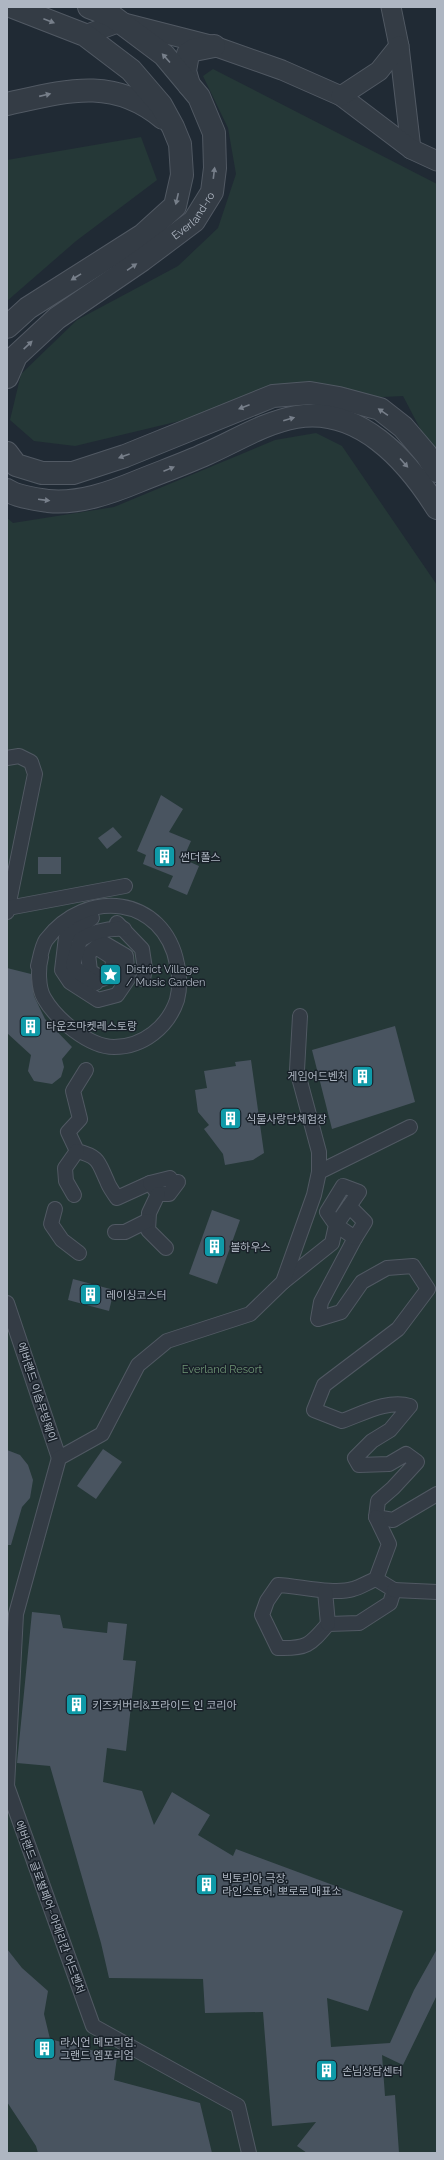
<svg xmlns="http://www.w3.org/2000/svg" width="444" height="2160" font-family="Raleway,'Noto Sans KR',sans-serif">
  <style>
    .green { fill: #253837 }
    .building { fill: #495460 }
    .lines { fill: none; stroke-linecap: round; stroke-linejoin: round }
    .pedestrian-casing { stroke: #515963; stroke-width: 16 }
    .minor-casing { stroke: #515963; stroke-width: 21 }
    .tertiary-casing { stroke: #515963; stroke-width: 24 }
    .pedestrian { stroke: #343c45; stroke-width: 14 }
    .minor { stroke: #343c45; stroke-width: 19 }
    .tertiary { stroke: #343c45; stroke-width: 22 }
    .oneway { fill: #777f8a }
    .labels { text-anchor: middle; stroke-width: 3; stroke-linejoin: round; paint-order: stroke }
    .street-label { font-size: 11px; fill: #aeb6c2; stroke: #192129 }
    .poi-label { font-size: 11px; fill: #aeb6c2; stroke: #192129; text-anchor: start }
    .park-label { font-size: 11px; fill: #6f9675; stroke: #192129 }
  </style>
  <rect width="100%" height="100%" fill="#202a34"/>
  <!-- green -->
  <g class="green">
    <path d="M 213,69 L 437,184 L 437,461 L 403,396 L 255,403 L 75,446 L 34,441 L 10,420 L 21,374 L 77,320 L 178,266 L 218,228 L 236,174 L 228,128 L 203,76 Z"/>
    <path d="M 141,137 L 157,180 L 76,241 L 7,301 L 7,160 Z"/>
    <path d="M 316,433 L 342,446 L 437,585 L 437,2153 L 7,2153 L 7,518 L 13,523 L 114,507 L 275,440 Z"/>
  </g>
  <!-- building -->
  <g class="building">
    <path d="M 161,795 L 183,809 L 169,832 L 191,841 L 183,859 L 199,866 L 187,895 L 168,887 L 173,876 L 143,864 L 146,855 L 137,851 Z"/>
    <path d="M 113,827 L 122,837 L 107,849 L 98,838 Z"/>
    <rect x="38" y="857" width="23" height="17"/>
    <path d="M 7,968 L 31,974 L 34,996 L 45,1019 L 72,1047 L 62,1059 L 64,1067 L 61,1077 L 52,1084 L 34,1081 L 28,1071 L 31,1055 L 7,1033 Z"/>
    <path d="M 395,1026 L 415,1102 L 332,1129 L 312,1050 Z"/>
    <path d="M 251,1060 L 264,1153 L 253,1160 L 225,1165 L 223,1154 L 204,1129 L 209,1125 L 198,1112 L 195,1090 L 207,1088 L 204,1071 L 236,1066 L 235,1062 Z"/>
    <path d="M 212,1210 L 240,1220 L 217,1284 L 189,1274 Z"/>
    <path d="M 73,1279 L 114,1290 L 109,1311 L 68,1300 Z"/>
    <path d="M 103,1449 L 122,1462 L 96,1499 L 77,1486 Z"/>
    <path d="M 7,1450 L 20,1455 L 28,1465 L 33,1480 L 30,1498 L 22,1507 L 11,1545 L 7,1545 Z"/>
    <path d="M 32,1612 L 60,1615 L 63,1628 L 107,1633 L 108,1622 L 127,1624 L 123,1660 L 136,1661 L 126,1751 L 107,1748 L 103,1782 L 142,1791 L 154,1825 L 172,1792 L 210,1815 L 198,1835 L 233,1856 L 236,1849 L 403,1911 L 368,2011 L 327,1998 L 331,2047 L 390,2043 L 414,1990 L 437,1949 L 437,1995 L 403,2065 L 382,2055 L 385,2096 L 395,2095 L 399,2153 L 307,2153 L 297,2146 L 316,2122 L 272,2126 L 263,2012 L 205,2013 L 203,1979 L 109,1978 L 101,1943 L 50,1766 L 17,1763 Z"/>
    <path d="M 7,1949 L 22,1968 L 48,1991 L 44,2014 L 50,2039 L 117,2057 L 114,2080 L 200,2103 L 212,2153 L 38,2153 L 36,2146 L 7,2102 Z"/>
  </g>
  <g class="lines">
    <defs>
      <g id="pedestrian">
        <path d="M 7,758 L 19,756 L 31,762 L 35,774 L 7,912"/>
        <path d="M 8,908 L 125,886"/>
        <path d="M 92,918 L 66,937 L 62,970 L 70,982 L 98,1000 L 117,995 L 128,979 L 126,956 L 102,942 L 88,954 L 90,971 L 102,979 L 112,975 L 113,958 L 96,947"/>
        <path d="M 117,923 L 142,949 L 145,969 L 143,979"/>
        <path d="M 38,966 C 40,958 42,946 46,940 C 86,887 164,896 177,964 C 180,976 180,988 177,1000 C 168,1027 143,1047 114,1047 C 89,1047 56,1019 44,998 C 38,988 38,968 41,957"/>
        <path d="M 96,983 L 81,974 L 73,965 L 80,940 C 94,931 107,928 124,929"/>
        <path d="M 86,1070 L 73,1091 L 80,1119 L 68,1132 L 77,1151 C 100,1157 98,1162 107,1181 C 109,1187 113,1192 117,1198 L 150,1183"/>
        <path d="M 319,1172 L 410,1127"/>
        <path d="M 170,1178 L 150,1183 L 158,1194 L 169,1194 L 178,1182"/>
        <path d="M 158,1194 L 149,1213 L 148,1230 L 166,1248"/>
        <path d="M 74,1195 L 66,1181 L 65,1168 L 77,1151"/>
        <path d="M 55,1209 L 51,1224 L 62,1240 L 79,1253"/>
        <path d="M 115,1232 L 125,1232 L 147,1221"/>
        <path d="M 355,1238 L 321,1302 L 318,1319 L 341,1312 L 362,1282 L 387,1268 L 413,1266 L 428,1289 L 398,1329 L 324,1385 L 314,1410 L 342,1421 C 362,1414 388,1399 410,1406 L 390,1430 L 372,1441 L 355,1458 L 359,1465 L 389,1464 L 406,1454 L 417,1462 L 393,1488 L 378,1501 L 376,1517 L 393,1520 L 437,1494"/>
        <path d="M 283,1282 L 332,1243 L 336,1225 L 327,1212 L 343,1186 L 359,1192 L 336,1225 L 355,1238 L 365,1222 L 349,1206"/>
        <path d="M 7,1303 L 59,1458"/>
        <path d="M 376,1579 L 394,1590 L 390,1603 L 359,1623 L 328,1624 C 310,1645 307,1649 278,1648 L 262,1615 L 267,1601 L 278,1585 C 299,1586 334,1595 353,1589 C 361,1587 368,1582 376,1579 L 389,1544 L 376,1517"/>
        <path d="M 394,1590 L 437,1592"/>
        <path d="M 325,1591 L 328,1624"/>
        <path d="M 249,2153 L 238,2106 L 93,2026 L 7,1786 L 16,1614 L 59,1458 L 102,1434 L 138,1365 L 167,1341 L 250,1314 L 283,1282 L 314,1195 L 319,1172 L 319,1152 L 297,1070 L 300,1016"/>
      </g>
      <g id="minor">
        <path d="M 391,7 L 399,46 L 411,149"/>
        <path d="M 85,35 L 120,22 L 214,46 L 282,70 L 341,96 L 411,149 L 437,161"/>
        <path d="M 341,96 L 379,71 L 399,46"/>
      </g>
      <g id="tertiary">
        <path d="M 189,85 L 185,71 L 188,54 L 194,50 L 214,46"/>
        <path d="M 7,104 C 65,91 113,76 163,118"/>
        <path d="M 7,327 L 28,308 L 143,235 L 175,206 L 182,175 L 180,144 L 173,127 L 161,105 L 131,70 L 85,35 L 13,7"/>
        <path id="s1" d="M 7,377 L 16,356 L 57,318 L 142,260 L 194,221 L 212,192 L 215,168 L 214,133 L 199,97 L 164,55 L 112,16 L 89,7"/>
        <path d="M 7,453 L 16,465 L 42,473 L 73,473 L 125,456 L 273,396 L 310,393 L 339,398 L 380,409 L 403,427 L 426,454 L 437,471"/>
        <path d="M 7,490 C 17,497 36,499 48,501 C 79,504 110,493 139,481 C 161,472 184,464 206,454 C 236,441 263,423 296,417 C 359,406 407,460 437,508"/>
      </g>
    </defs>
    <!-- pedestrian casing -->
    <use href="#pedestrian" class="pedestrian-casing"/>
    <!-- minor casing -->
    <use href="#minor" class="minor-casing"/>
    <!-- tertiary casing -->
    <use href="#tertiary" class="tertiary-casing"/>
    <!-- pedestrian -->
    <use href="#pedestrian" class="pedestrian"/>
    <!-- minor -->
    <use href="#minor" class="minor"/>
    <!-- tertiary -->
    <use href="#tertiary" class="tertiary"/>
  </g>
  <!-- one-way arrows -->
  <defs><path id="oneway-solid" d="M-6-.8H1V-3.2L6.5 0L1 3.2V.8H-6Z"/></defs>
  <g class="oneway">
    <use href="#oneway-solid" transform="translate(49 21) rotate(21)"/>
    <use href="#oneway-solid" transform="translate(166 58) rotate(-132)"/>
    <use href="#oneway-solid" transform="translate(45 95) rotate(-13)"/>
    <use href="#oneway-solid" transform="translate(214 173) rotate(-83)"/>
    <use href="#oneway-solid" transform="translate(177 199) rotate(103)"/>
    <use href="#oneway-solid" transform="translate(132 267) rotate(-34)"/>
    <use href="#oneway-solid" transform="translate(76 277) rotate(148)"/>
    <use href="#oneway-solid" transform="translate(28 345) rotate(-43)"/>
    <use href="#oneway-solid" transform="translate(244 407) rotate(159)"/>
    <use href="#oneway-solid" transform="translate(383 412) rotate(-146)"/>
    <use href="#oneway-solid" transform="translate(289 419) rotate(-16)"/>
    <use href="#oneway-solid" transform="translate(124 456) rotate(160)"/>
    <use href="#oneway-solid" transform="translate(404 463) rotate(48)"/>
    <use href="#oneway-solid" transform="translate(169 469) rotate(-22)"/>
    <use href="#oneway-solid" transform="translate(44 500) rotate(7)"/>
  </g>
  <!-- icons -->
  <defs>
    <symbol id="building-square" viewBox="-11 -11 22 22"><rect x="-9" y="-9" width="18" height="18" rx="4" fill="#0f9aa8" stroke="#192129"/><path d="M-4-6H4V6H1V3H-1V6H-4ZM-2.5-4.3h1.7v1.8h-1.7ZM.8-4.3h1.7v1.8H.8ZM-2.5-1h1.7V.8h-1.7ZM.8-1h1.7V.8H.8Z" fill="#fff"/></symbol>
    <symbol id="sight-square" viewBox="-11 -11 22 22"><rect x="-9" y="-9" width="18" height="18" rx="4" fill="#0f9aa8" stroke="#192129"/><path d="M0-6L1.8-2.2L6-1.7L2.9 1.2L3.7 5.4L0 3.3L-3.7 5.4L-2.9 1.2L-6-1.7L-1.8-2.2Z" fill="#fff"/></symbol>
  </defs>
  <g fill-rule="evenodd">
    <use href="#building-square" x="152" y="844" width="25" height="25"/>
    <use href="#sight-square" x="98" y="962" width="25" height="25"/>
    <use href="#building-square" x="18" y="1014" width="25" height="25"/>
    <use href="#building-square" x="350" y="1064" width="25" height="25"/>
    <use href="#building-square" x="218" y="1106" width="25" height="25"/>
    <use href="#building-square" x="202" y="1234" width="25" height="25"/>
    <use href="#building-square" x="78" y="1282" width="25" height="25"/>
    <use href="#building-square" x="64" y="1692" width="25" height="25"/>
    <use href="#building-square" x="194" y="1872" width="25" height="25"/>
    <use href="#building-square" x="32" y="2036" width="25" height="25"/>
    <use href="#building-square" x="314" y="2058" width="25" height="25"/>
  </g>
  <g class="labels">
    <!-- street labels -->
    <g class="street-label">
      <text dy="4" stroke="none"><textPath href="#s1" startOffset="250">Everland-ro</textPath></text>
      <text transform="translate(37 1392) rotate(72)" y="4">에버랜드 이솝무빙웨이</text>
      <text transform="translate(50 1907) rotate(70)" y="4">에버랜드 글로벌페어~아메리칸 어드벤처</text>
    </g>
    <!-- poi labels -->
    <g class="poi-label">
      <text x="180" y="861">썬더폴스</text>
      <text x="126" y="973">District Village<tspan x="126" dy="13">/ Music Garden</tspan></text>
      <text x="46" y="1030">타운즈마켓레스토랑</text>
      <text x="348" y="1080" text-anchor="end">게임어드벤처</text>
      <text x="246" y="1123">식물사랑단체험장</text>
      <text x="230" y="1251">볼하우스</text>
      <text x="106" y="1299">레이싱코스터</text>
      <text x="92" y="1709">키즈커버리&amp;프라이드 인 코리아</text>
      <text x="222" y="1882">빅토리아 극장,<tspan x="222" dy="13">라인스토어, 뽀로로 매표소</tspan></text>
      <text x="60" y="2046">라시언 메모리엄,<tspan x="60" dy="13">그랜드 엠포리엄</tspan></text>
      <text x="342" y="2075">손님상담센터</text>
    </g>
    <!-- park labels -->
    <g class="park-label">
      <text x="222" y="1373">Everland Resort</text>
    </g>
  </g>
  <!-- border -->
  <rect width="444" height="2160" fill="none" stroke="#aeb6c2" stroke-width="16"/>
</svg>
